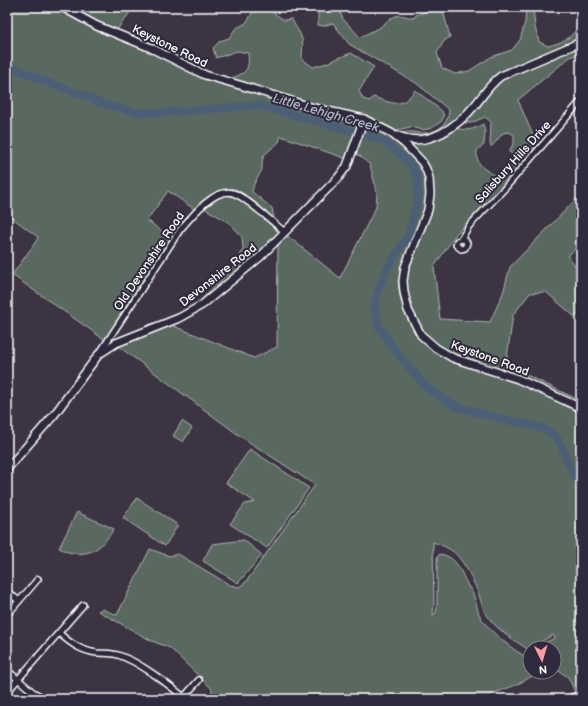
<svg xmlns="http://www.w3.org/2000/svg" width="588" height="706" font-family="'Balsamiq Sans',sans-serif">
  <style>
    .green { fill: #5a695f; stroke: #acb4af }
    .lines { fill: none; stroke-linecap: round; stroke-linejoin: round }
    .river { stroke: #4c5f77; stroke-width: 8 }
    .minor-casing { stroke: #fff; stroke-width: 8 }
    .tertiary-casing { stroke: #fff; stroke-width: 10 }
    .minor { stroke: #2f2a3d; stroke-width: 5 }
    .tertiary { stroke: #2f2a3d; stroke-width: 7 }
    .labels { text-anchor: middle; stroke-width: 4; stroke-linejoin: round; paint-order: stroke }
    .street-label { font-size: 12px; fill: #fff; stroke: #2f2a3d }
    .water-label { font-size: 13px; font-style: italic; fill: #aeb7c2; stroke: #2f2a3d }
  </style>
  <rect width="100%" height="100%" fill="#3c3443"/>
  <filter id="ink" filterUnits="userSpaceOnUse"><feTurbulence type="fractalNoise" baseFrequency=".025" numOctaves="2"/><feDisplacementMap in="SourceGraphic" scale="8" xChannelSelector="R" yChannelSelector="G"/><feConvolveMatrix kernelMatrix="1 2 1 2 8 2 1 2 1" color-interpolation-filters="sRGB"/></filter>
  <g filter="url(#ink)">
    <!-- green -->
    <g class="green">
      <path d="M 7,7 L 59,7 L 152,51 L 199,76 L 357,120 L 360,123 L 347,159 L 281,136 L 279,142 L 264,155 L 262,162 L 262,170 L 254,184 L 252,192 L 272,208 L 275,223 C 266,215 245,192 235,189 C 230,188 221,190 217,193 C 208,197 202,204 194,209 L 168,191 L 147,220 L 172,239 L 105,340 L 12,275 L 37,240 L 38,237 L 7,214 Z"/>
      <path d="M 66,7 L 134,7 L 116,31 L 102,26 Z"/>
      <path d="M 256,7 L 265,7 L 284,20 L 292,19 C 294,26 299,30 301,36 C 304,43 302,52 302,59 L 313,67 L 324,64 L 351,53 L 374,67 L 359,91 L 363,99 L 370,101 L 373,97 C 393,103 401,110 415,90 L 442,111 L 444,116 L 442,121 L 432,128 L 423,130 L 410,127 L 394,131 L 375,121 L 363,116 L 338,112 L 229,79 C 245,73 250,72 248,53 L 237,51 L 216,58 L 213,48 L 220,41 L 229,38 L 235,29 L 246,23 Z"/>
      <path d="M 318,7 L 338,7 L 343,19 L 360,37 L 379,28 L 391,18 L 399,15 L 414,18 L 416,15 L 438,7 L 444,14 L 450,37 L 444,41 L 437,53 L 442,68 L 455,74 L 469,71 L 491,57 L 512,50 L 520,40 L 525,22 L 526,7 L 533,7 L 535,27 L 539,42 L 548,46 C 564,42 571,38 581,24 L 581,39 L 549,53 L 516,65 L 501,74 L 490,81 L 480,92 L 475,102 L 446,129 L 434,134 L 411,138 L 396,134 C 400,133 404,132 409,132 C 413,131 417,133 421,133 C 435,134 449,125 449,110 L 416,83 L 349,44 L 333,23 L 324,26 L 318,25 Z"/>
      <path d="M 581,45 L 581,53 L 570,57 L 518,100 L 537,145 L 500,189 L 456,234 L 434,267 L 440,319 L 490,322 L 503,293 L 510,267 L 581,194 L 581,243 L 568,256 L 581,273 L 581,312 L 575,317 L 546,292 L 530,293 L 513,315 L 506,365 L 581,401 L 581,405 L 451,354 L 429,339 L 420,329 L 413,317 L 408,301 L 406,284 L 407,275 L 430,215 L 432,177 L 412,148 L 414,143 C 430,142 446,140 457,128 C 467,132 474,129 483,124 L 485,132 L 484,145 L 477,150 C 476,165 482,168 495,175 L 507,171 L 517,157 L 509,152 L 514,142 L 514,135 L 509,132 L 503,133 L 492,146 L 490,145 L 491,122 L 485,117 L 471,123 L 460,123 L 488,92 L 497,84 L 508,76 Z"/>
      <path d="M 366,124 L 388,134 L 405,148 L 424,171 L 427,188 L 424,213 L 402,267 L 398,282 L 401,301 L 410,322 L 423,341 L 439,354 L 458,363 L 519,382 L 581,411 L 581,693 L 576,694 L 568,677 L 554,668 L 554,648 L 535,648 L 537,646 L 555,638 L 553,635 L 527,649 C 515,640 498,631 489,618 C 482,610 481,599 477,590 C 472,577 460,553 447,548 C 442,545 438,544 433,542 L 434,603 L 433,615 L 436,613 L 437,604 L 437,557 L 440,554 C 457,557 460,570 467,584 C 469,588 473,592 474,597 C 477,603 477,612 481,618 C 490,632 515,652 530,659 L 530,672 L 540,672 L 516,685 L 489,695 L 489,699 L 211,699 L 212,689 L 170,648 L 152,641 L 98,611 L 102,609 L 117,615 L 150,549 L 169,556 L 178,554 L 230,585 L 239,587 L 246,582 L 315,485 L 240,436 L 118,346 L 171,325 L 254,358 L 277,347 L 278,241 L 285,234 L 340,278 L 376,207 L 377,193 L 370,165 L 360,156 L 355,154 Z"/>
      <path d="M 229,194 L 235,195 L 272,225 L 280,231 L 280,234 L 259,255 L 199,304 L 197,304 L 237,263 L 243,249 L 242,237 L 230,223 L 204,208 L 217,199 Z"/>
      <path d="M 182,421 L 192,428 L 183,442 L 173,436 Z"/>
      <path d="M 250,449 L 309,488 L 267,548 L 230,524 L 245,504 L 255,502 L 226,483 Z"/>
      <path d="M 137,498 L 178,525 L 165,546 L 123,518 Z"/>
      <path d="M 77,512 L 114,529 C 104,544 94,556 74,553 C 69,553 63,550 59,548 Z"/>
      <path d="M 244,540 L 262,555 L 238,583 L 203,561 L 212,544 Z"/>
    </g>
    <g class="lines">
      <!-- river -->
      <path class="river" d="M 7,65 L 49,83 L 84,95 L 100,103 L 134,112 L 160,113 L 258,105 L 369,136 L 384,141 L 411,164 L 417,177 L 418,199 L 408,236 L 387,268 L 379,288 L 374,307 L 379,327 L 401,358 L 428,389 L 457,407 L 511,421 L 535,426 L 548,431 L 556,437 L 562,447 L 570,468 L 577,479 L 581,482"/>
      <defs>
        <g id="minor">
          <path d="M 461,239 L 465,240 L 467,243 L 465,248 L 461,249 L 456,245 L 457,241 L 461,239 L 469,226 L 505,188 L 581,101"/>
          <path d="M 101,351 L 180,230 C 191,217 215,187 233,193 C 245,196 273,223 285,232"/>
          <path d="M 7,591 L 19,601"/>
          <path d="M 7,615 L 38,579"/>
          <path d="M 59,633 C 70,643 81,651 97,653 C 104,653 111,653 118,655 C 140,662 166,683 184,697"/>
          <path d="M 7,670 L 33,692 L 46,699"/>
          <path d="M 7,692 L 83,605"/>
          <path d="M 183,698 L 199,680"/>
        </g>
        <g id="tertiary">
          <path d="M 62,7 L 97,26 L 149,47 L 205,75 L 243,86 L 314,108 L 364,119 L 391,133 L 405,144 L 422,162 L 426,169 L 429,178 L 430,194 L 428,210 L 405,267 L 403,281 L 404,292 L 408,310 L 421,335 L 436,348 L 453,358 L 518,379 L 581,408"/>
          <path d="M 398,136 C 428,149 458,126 476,104 C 484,94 490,84 501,76 L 581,42"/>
          <path d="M 7,469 L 54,415 L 99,354 L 116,343 L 179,318 L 202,305 L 260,257 L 338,178 L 347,166 L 364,119"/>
          <path d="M 569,699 L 581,695"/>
        </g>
      </defs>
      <!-- minor casing -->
      <use href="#minor" class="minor-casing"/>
      <!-- tertiary casing -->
      <use href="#tertiary" class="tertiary-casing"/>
      <!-- minor -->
      <use href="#minor" class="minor"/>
      <!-- tertiary -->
      <use href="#tertiary" class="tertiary"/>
    </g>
  </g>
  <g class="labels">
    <!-- street labels -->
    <g class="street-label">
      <text transform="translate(170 46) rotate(26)" y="4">Keystone Road</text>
      <text transform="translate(513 162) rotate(-48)" y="4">Salisbury Hills Drive</text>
      <text transform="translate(149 261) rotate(-56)" y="4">Old Devonshire Road</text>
      <text transform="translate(218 275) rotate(-38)" y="4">Devonshire Road</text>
      <text transform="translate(490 358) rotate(20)" y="4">Keystone Road</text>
    </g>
    <!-- water labels -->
    <g class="water-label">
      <text transform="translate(326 112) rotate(16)" y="5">Little Lehigh Creek</text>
    </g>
  </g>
  <!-- margin -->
  <rect width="588" height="706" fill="none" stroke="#2f2a3d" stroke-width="24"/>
  <rect x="12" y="12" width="564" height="682" fill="none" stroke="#fff" stroke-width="1.5" filter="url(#ink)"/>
  <!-- north arrow -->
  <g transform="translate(542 660) rotate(175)"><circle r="19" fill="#2f2a3d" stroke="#827f8b"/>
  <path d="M0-3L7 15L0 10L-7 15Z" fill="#ff9aa2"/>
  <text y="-6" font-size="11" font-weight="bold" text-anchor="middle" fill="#ffffff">N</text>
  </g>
</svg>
